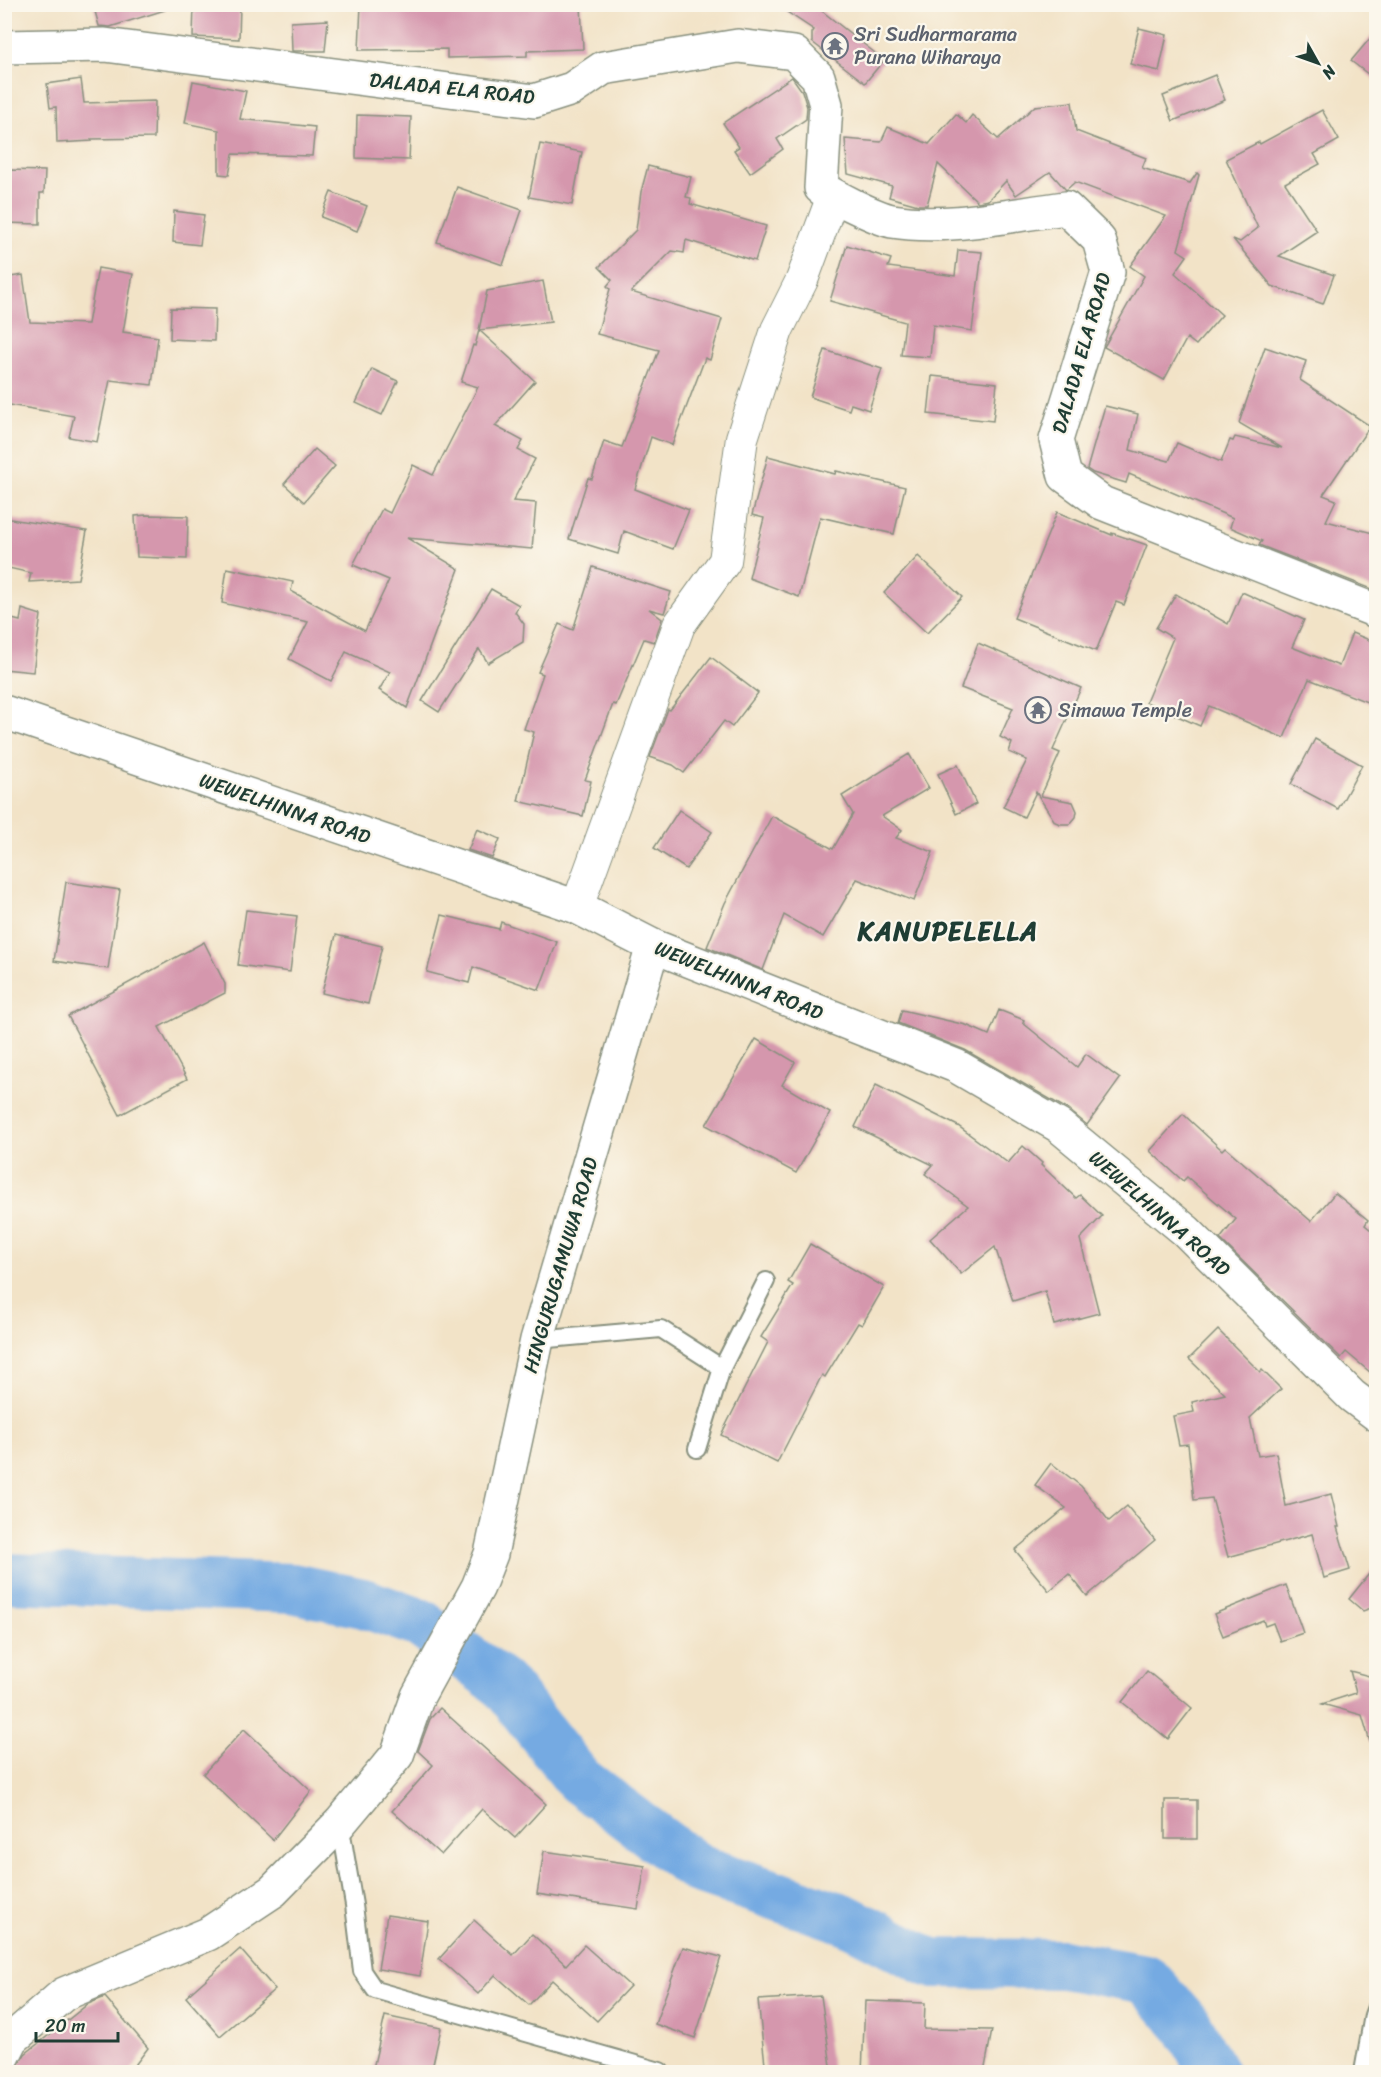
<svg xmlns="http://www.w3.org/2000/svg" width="1381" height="2077" font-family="Sriracha,sans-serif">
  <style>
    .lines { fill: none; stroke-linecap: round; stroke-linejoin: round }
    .river { stroke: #75aae2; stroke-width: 50 }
    .building { fill: #d597ad }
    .lane-casing { stroke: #88907e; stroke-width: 20 }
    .street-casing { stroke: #88907e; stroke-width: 34 }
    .secondary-casing { stroke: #88907e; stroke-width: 36 }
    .lane { stroke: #fff; stroke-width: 16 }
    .street { stroke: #fff; stroke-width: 32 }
    .secondary { stroke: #fff; stroke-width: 33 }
    .labels { text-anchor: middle; stroke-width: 4.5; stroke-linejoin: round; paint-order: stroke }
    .worship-label { font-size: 20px; fill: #5b616d; stroke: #fbf7ec; text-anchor: start }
    .street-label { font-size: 20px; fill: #1f3d34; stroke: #fbf7ec }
    .district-label { font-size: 26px; font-weight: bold; letter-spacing: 1.5px; fill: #1f3d34; stroke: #fbf7ec }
  </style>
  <rect width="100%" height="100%" fill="#fbf7ec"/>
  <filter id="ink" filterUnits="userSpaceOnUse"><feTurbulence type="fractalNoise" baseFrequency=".0167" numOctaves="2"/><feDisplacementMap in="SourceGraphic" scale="12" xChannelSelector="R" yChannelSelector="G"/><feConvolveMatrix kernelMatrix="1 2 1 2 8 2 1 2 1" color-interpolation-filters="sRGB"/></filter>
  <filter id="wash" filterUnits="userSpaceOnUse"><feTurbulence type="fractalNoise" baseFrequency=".008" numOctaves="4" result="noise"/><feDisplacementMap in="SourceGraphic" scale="24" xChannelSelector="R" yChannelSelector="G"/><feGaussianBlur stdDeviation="1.35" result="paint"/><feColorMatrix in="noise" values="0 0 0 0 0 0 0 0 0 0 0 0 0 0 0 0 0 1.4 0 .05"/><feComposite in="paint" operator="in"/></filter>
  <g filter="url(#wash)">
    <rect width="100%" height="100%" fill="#f2e3c7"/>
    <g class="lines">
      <!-- river -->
      <path class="river" d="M 4,1578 L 292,1588 L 363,1603 L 420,1623 L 504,1685 L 579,1780 L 698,1869 L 845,1919 L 931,1963 L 1062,1964 L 1146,1979 L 1188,2026 L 1213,2072"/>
    </g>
    <g id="blocks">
      <!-- building -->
      <g class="building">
        <path d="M 93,4 L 165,4 L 165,10 L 110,27 L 99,26 Z"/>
        <path d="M 194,4 L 240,6 L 239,39 L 193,37 Z"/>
        <path d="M 361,4 L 581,4 L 583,49 L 527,51 L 527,56 L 447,58 L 447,49 L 359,50 Z"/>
        <path d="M 775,4 L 813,4 L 884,60 L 865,83 L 812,42 L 812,33 L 814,30 Z"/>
        <path d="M 328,20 L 325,51 L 292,51 L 291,22 Z"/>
        <path d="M 1139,28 L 1167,35 L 1159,71 L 1130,64 Z"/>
        <path d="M 1377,30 L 1377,81 L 1351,61 Z"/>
        <path d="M 1215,75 L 1225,100 L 1173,121 L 1163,96 Z"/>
        <path d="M 792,77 L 802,91 L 807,107 L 806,119 L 777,139 L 783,149 L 750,173 L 734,150 L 739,147 L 723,123 Z"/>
        <path d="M 81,79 L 84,103 L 155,101 L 154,138 L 91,139 L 92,141 L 57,143 L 56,107 L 50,108 L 47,84 Z"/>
        <path d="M 193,81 L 246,91 L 240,119 L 315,127 L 312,156 L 233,154 L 229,175 L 219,174 L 219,130 L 185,123 Z"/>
        <path d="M 1072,102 L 1076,131 L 1146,158 L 1142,168 L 1190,183 L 1197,173 L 1199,175 L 1178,250 L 1187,256 L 1175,273 L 1222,315 L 1196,345 L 1187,338 L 1164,380 L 1104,347 L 1144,276 L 1130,266 L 1166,216 L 1075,182 L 1066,190 L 1050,172 L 1016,195 L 1006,181 L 988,200 L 978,202 L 938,164 L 927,205 L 918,205 L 889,197 L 892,186 L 848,174 L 845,139 L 881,142 L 888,127 L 929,144 L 956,114 L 966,123 L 972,115 L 998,139 L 1035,106 Z"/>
        <path d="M 1322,110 L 1339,140 L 1314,154 L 1320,164 L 1285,183 L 1317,231 L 1279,256 L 1334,275 L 1323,304 L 1272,286 L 1233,239 L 1240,242 L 1258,228 L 1226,159 L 1259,142 L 1260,144 Z"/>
        <path d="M 357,115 L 411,117 L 409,160 L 356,158 Z"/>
        <path d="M 540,144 L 582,152 L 572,205 L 529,197 Z"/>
        <path d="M 648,166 L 691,177 L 686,197 L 691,198 L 690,204 L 766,226 L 755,261 L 686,240 L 684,253 L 672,251 L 631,292 L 722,319 L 710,360 L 705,358 L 672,445 L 651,437 L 635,489 L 689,510 L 673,549 L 624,531 L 618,554 L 569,539 L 588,478 L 592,479 L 604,441 L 622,447 L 659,350 L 597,334 L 610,289 L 607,286 L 612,280 L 599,267 L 636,230 L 641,192 Z"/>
        <path d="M 8,170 L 45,171 L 44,193 L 40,193 L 40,224 L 4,223 L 4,201 L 7,201 Z"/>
        <path d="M 457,187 L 522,210 L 503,265 L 437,242 Z"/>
        <path d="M 331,192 L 367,206 L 357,231 L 321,217 Z"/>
        <path d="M 174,211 L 204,215 L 200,245 L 173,242 Z"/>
        <path d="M 847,245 L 891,259 L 888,267 L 955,276 L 958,250 L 982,252 L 972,331 L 933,325 L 930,357 L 901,355 L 905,322 L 830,301 Z"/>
        <path d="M 98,268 L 133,274 L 123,332 L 158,337 L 152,385 L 110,380 L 97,442 L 69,437 L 74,416 L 4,404 L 4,278 L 23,275 L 30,322 L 88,324 Z"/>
        <path d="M 543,281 L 551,322 L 479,330 L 487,291 Z"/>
        <path d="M 171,308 L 215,309 L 214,341 L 170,339 Z"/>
        <path d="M 479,330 L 535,381 L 495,426 L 523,441 L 518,450 L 535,459 L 513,501 L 536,503 L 532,549 L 407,538 L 459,569 L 407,708 L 379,690 L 390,672 L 346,652 L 331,681 L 289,659 L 308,622 L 222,603 L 227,568 L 293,582 L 291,591 L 365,631 L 389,580 L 353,565 L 382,509 L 390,513 L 413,465 L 433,475 L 478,387 L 461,382 L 473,345 L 475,346 Z"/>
        <path d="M 1265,347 L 1306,361 L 1300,380 L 1370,426 L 1323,495 L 1336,500 L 1326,521 L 1377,534 L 1377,591 L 1259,545 L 1262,541 L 1230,527 L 1233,518 L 1129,474 L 1126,483 L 1093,473 L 1087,469 L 1105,406 L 1138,414 L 1130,450 L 1169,461 L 1177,443 L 1221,462 L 1230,440 L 1233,441 L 1235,437 L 1282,448 L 1239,423 Z"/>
        <path d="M 825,350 L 882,369 L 869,410 L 851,404 L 849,410 L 810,397 Z"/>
        <path d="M 372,369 L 398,381 L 382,415 L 356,403 Z"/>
        <path d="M 932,376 L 997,383 L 993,421 L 928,414 Z"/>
        <path d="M 315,449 L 335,466 L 304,502 L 284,484 Z"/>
        <path d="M 768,456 L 835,474 L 836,471 L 905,487 L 894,534 L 820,517 L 799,597 L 749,578 L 764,518 L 752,515 Z"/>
        <path d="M 1057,512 L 1112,535 L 1112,533 L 1147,545 L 1124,605 L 1116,602 L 1096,651 L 1014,618 Z"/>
        <path d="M 147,515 L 188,516 L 187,559 L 137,557 L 135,516 Z"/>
        <path d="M 4,518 L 87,531 L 78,579 L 29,582 L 31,573 L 4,567 Z"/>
        <path d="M 918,556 L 962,597 L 927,633 L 884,593 Z"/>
        <path d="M 593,567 L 671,592 L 664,613 L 649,609 L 662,619 L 654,642 L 644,639 L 616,705 L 613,704 L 585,780 L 591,781 L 583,816 L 518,801 L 534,732 L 524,729 L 543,674 L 538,672 L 559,624 L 573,630 Z"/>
        <path d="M 491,589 L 519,605 L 515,612 L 524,624 L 523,642 L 488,663 L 479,649 L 439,712 L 422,701 Z"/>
        <path d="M 1242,592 L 1304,620 L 1292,647 L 1339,666 L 1352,633 L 1377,643 L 1377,706 L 1309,679 L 1284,738 L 1209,706 L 1200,726 L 1146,702 L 1173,638 L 1156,628 L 1176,594 L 1228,624 Z"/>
        <path d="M 22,609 L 41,615 L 33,672 L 4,669 L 4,617 L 20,621 Z"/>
        <path d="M 978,643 L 1081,688 L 1053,750 L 1060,753 L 1041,796 L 1073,802 L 1077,811 L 1076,817 L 1070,824 L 1060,824 L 1055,822 L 1036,792 L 1024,817 L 1003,807 L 1027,760 L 1009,752 L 1012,743 L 1000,737 L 1013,708 L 961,688 Z"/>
        <path d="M 711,657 L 758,693 L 732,727 L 724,721 L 684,773 L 673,765 L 650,757 L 668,709 L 670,710 Z"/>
        <path d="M 1315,739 L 1362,765 L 1338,809 L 1291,784 Z"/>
        <path d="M 909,754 L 929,788 L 882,816 L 902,830 L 896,838 L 933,852 L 914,901 L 857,879 L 823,937 L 784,915 L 763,970 L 707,947 L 725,903 L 772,816 L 833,849 L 853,814 L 842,796 Z"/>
        <path d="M 958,765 L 976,804 L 956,814 L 938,774 Z"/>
        <path d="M 679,810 L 712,832 L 686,869 L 654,848 Z"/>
        <path d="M 477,829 L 500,839 L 492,858 L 468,850 Z"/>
        <path d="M 66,882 L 120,890 L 108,969 L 54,961 Z"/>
        <path d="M 246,910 L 297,916 L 290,972 L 238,965 Z"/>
        <path d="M 442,915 L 499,929 L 501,922 L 557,942 L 539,990 L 473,967 L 469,983 L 427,972 Z"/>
        <path d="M 336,935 L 382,946 L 368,1004 L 322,993 Z"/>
        <path d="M 204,942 L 225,984 L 225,993 L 159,1027 L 187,1079 L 120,1115 L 68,1016 Z"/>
        <path d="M 902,1010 L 966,1025 L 989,1035 L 999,1010 L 1024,1020 L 1023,1023 L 1077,1067 L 1086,1054 L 1120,1079 L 1087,1125 L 1069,1110 L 965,1050 L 898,1023 Z"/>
        <path d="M 756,1039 L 795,1062 L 782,1085 L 830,1113 L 796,1173 L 706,1125 Z"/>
        <path d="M 876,1085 L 958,1126 L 1008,1163 L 1023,1146 L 1042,1163 L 1041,1165 L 1076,1198 L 1080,1195 L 1102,1216 L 1080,1239 L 1099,1313 L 1054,1325 L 1045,1291 L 1013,1301 L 995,1247 L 961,1274 L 930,1239 L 968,1206 L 925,1174 L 933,1165 L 855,1127 Z"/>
        <path d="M 1183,1114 L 1222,1150 L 1225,1147 L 1311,1221 L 1335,1193 L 1368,1220 L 1365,1225 L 1377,1235 L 1377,1378 L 1346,1352 L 1341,1358 L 1220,1239 L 1236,1219 L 1187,1177 L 1183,1181 L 1150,1151 Z"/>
        <path d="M 810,1244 L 884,1287 L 862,1325 L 858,1323 L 825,1377 L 822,1375 L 777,1463 L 721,1435 L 768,1342 L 761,1337 L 793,1285 L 788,1282 Z"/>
        <path d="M 1218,1330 L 1260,1372 L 1262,1370 L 1281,1389 L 1250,1418 L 1258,1456 L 1276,1453 L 1286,1506 L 1331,1494 L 1339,1527 L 1337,1527 L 1350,1570 L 1324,1578 L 1312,1534 L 1228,1557 L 1212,1498 L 1194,1500 L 1188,1444 L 1179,1445 L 1173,1416 L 1194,1412 L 1192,1402 L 1225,1394 L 1189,1359 Z"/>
        <path d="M 1051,1463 L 1081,1486 L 1109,1521 L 1127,1506 L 1155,1540 L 1087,1596 L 1069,1574 L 1049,1591 L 1015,1550 L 1066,1508 L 1035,1485 Z"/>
        <path d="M 1377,1564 L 1377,1606 L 1363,1611 L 1349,1599 Z"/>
        <path d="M 1286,1585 L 1303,1633 L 1280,1641 L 1273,1623 L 1265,1626 L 1263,1620 L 1223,1636 L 1214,1614 Z"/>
        <path d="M 1147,1671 L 1192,1708 L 1168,1739 L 1122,1702 Z"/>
        <path d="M 1350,1671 L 1377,1678 L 1377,1741 L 1370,1742 L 1362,1715 L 1322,1704 L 1356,1693 Z"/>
        <path d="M 440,1708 L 546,1804 L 515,1838 L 482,1809 L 441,1855 L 392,1811 L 433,1765 L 418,1751 L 430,1719 Z"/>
        <path d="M 244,1729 L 311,1791 L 273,1840 L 203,1774 Z"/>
        <rect x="1165" y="1800" width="32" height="39"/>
        <path d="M 544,1851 L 645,1866 L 638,1909 L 537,1894 Z"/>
        <path d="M 387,1915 L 428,1921 L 420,1976 L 378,1969 Z"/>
        <path d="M 474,1920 L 513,1955 L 532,1934 L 566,1965 L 584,1945 L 630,1986 L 597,2021 L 552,1980 L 529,2005 L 495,1975 L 478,1994 L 439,1959 Z"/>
        <path d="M 683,1947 L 721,1957 L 695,2038 L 655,2024 Z"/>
        <path d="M 240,1949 L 275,1989 L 220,2036 L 186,1997 Z"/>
        <path d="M 821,1996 L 832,2073 L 766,2073 L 758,2000 Z"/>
        <path d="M 105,1997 L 148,2048 L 129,2073 L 9,2073 L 15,2070 L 25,2054 L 88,2004 Z"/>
        <path d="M 865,2001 L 925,2003 L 924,2029 L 992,2030 L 984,2073 L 862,2073 Z"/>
        <path d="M 385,2016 L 441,2028 L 431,2073 L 372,2073 Z"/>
      </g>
    </g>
  </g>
  <g filter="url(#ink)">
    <use href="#blocks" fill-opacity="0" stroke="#88907e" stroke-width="1.5"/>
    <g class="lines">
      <defs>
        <g id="lane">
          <path d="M 537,1340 L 661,1329 L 722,1368"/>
          <path d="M 697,1449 L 722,1368 L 766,1281"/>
          <path d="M 340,1823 L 354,1905 L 362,1971 L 375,1990 L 660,2071 L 661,2072"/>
          <path d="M 1363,2072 L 1373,2015 L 1376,2007"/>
        </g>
        <path id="street" d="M 577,907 L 679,625 L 725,561 L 742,438 L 777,330 L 802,280 L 833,196"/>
        <g id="secondary">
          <path d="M 4,47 L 105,45 L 534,101 L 572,89 L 603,68 L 738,46 L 794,53 L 818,77 L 826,105 L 821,188 C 835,197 876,218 892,221 C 949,230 1009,215 1066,208 L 1099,240 L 1108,272 L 1056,440 L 1065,476 L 1102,503 L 1376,611"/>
          <path d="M 4,712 L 577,907 L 653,946 L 956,1066 L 1059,1126 L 1186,1231 L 1352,1396 L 1376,1414"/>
          <path d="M 4,2055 L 12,2039 L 64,1994 L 208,1934 L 273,1891 L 340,1823 L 397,1755 L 418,1696 L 478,1587 L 491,1554 L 537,1340 L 653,946"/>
        </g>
      </defs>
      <!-- lane casing -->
      <use href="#lane" class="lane-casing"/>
      <!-- street casing -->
      <use href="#street" class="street-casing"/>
      <!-- secondary casing -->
      <use href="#secondary" class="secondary-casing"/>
      <!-- lane -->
      <use href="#lane" class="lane"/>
      <!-- street -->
      <use href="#street" class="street"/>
      <!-- secondary -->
      <use href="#secondary" class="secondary"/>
    </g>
  </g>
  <!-- icons -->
  <defs>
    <symbol id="temple-ring" viewBox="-11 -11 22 22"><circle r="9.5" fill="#fbf7ec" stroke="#6b7280" stroke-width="1.5"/><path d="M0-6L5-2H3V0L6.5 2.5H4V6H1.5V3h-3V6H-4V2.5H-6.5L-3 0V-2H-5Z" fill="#6b7280"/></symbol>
  </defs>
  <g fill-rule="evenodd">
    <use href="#temple-ring" x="820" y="31" width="30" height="30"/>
    <use href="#temple-ring" x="1023" y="695" width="30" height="30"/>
  </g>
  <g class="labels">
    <!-- worship labels -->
    <g class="worship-label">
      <text x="854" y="41">Sri Sudharmarama<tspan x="854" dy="23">Purana Wiharaya</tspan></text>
      <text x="1058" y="717">Simawa Temple</text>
    </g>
    <!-- street labels -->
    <g class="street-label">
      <text transform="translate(452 88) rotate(6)" y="7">DALADA ELA ROAD</text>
      <text transform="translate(1081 353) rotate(-74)" y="7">DALADA ELA ROAD</text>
      <text transform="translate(285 808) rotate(19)" y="7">WEWELHINNA ROAD</text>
      <text transform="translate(739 980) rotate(22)" y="7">WEWELHINNA ROAD</text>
      <text transform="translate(1160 1213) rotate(41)" y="7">WEWELHINNA ROAD</text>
      <text transform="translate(560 1265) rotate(-74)" y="7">HINGURUGAMUWA ROAD</text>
    </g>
    <!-- district labels -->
    <g class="district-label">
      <text x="948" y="940">KANUPELELLA</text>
    </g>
  </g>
  <!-- margin -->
  <rect width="1381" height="2077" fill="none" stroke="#fbf7ec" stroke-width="24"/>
  <!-- north arrow -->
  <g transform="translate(1318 63) rotate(130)" stroke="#fbf7ec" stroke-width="4.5" paint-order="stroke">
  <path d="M0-4.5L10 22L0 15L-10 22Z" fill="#1f3d34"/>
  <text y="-9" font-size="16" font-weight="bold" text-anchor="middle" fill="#1f3d34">N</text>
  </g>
  <!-- scale -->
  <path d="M36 2032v9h82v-9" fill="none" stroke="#1f3d34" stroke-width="3"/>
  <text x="45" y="2032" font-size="18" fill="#1f3d34" stroke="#fbf7ec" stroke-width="4.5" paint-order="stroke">20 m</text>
</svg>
